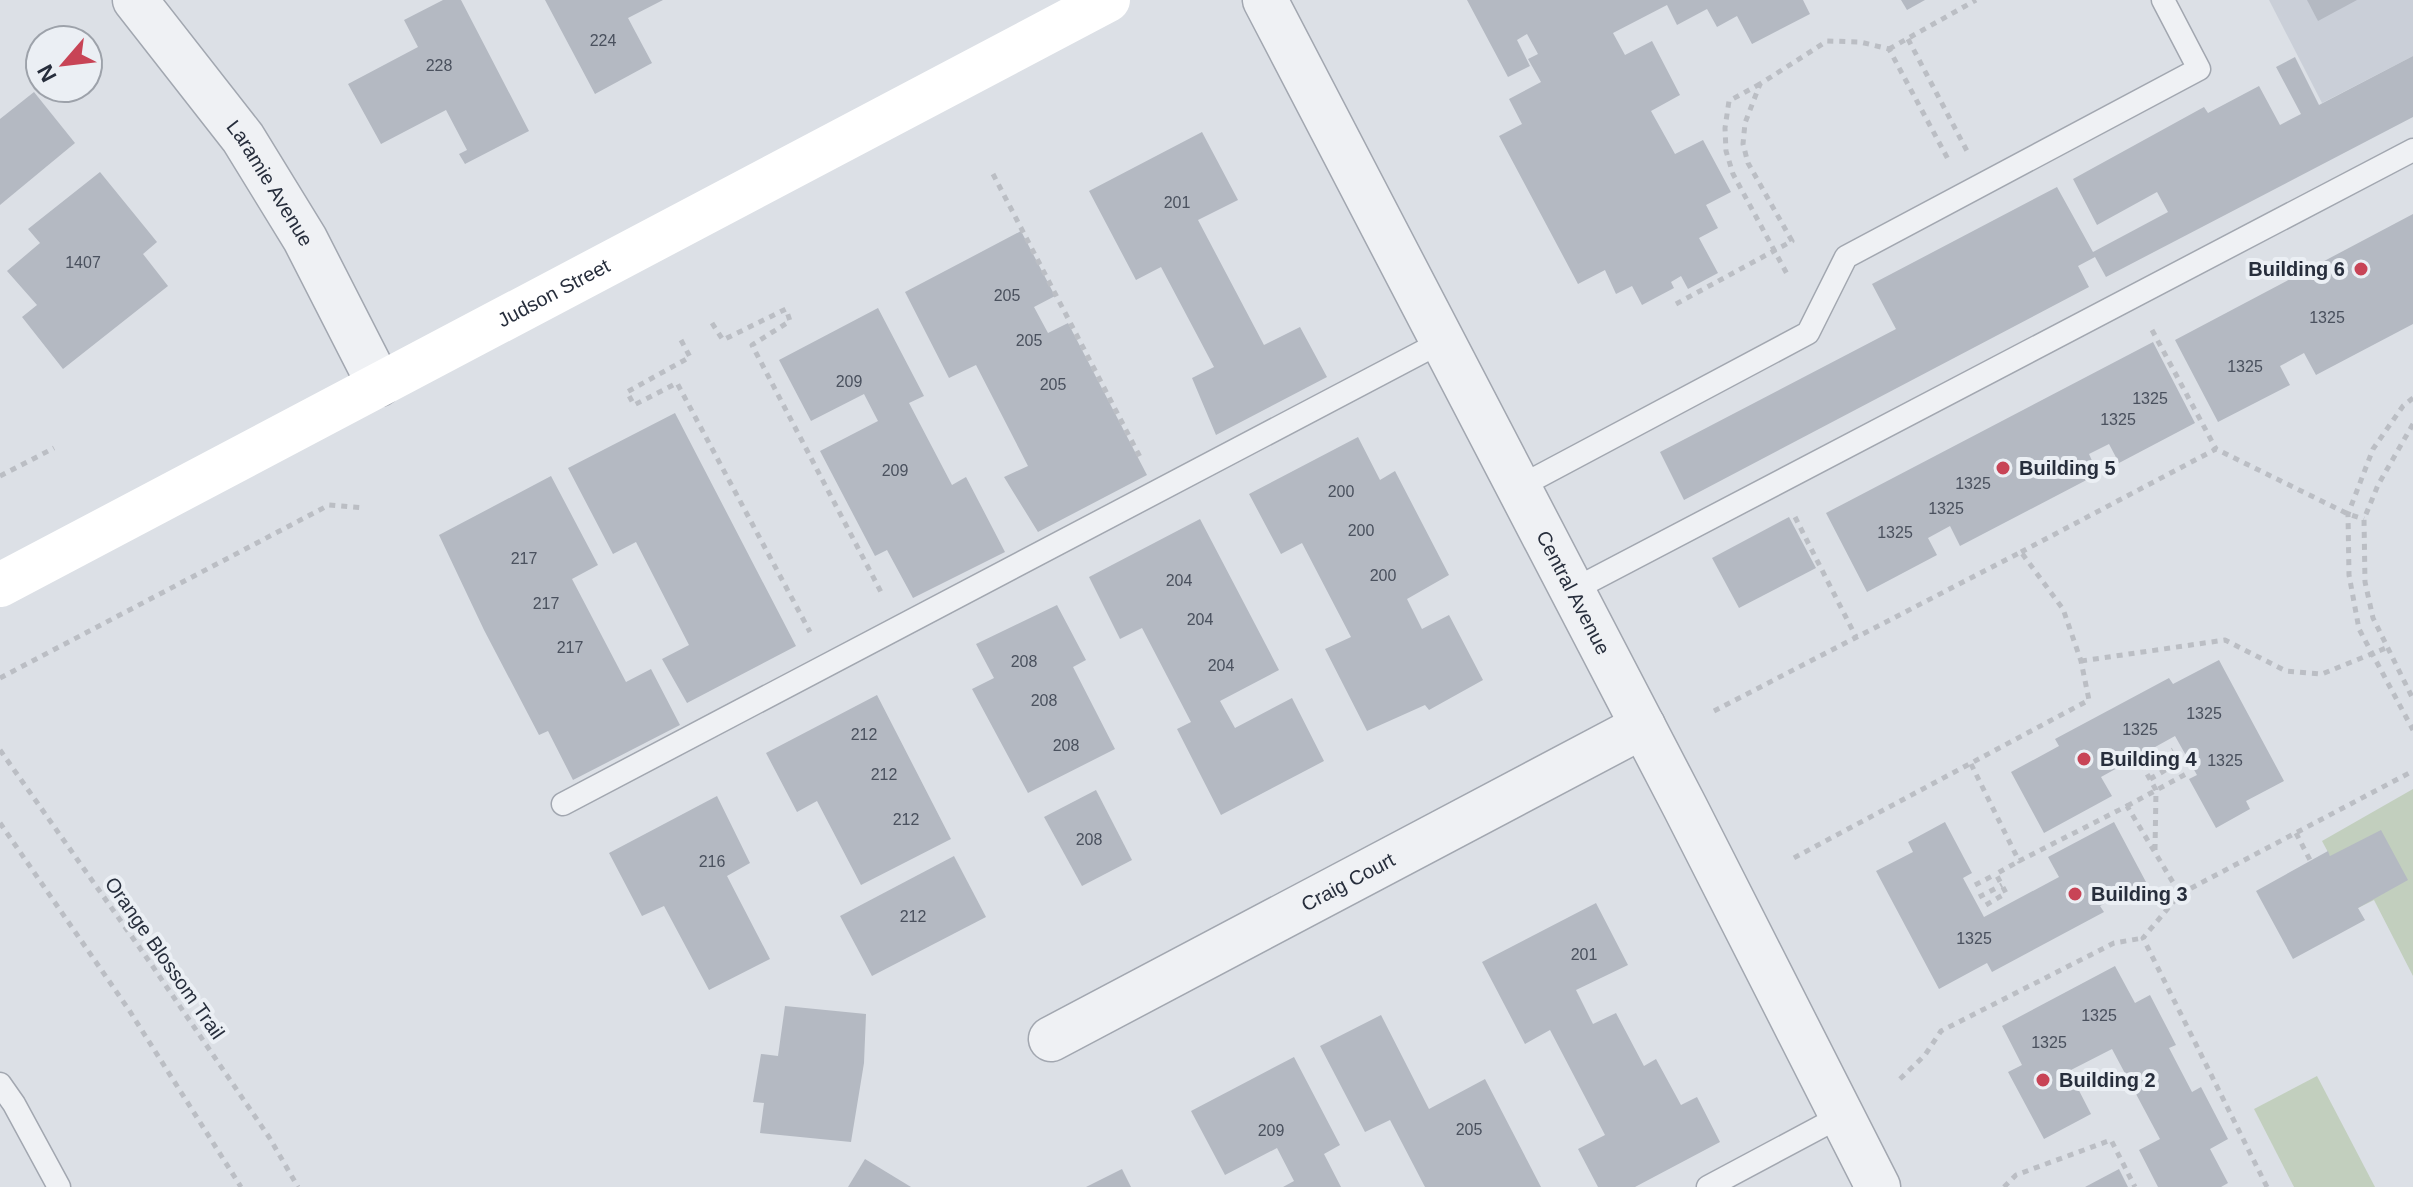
<svg xmlns="http://www.w3.org/2000/svg" width="2413" height="1187" font-family="Arial,sans-serif">
  <style>
    .built { fill: #cacfd8 }
    .green { fill: #c2cfbe }
    .building { fill: #b4b9c2 }
    .lines { fill: none; stroke-linecap: round; stroke-linejoin: round }
    .service-casing { stroke: #a2a7b0; stroke-width: 25 }
    .minor-casing { stroke: #a2a7b0; stroke-width: 47 }
    .path { stroke: #bbbec4; stroke-width: 5; stroke-dasharray: 6 6; stroke-linecap: butt }
    .service { stroke: #eff1f4; stroke-width: 22 }
    .minor { stroke: #eff1f4; stroke-width: 44 }
    .secondary { stroke: #fff; stroke-width: 44 }
    .poi-dot { fill: #c84456; stroke: #ebeff4; stroke-width: 3 }
    .labels { text-anchor: middle; stroke-width: 8; stroke-linejoin: round; paint-order: stroke }
    .number-label { font-size: 16px; fill: #4a515e }
    .street-label { font-size: 20px; fill: #272e3c; stroke: #ebeff4 }
    .poi-label { font-size: 20px; font-weight: bold; fill: #272e3c; stroke: #ebeff4; text-anchor: start }
  </style>
  <rect width="100%" height="100%" fill="#dce0e6"/>
  <!-- built -->
  <path class="built" d="M 2269,0 L 2413,0 L 2413,56 L 2322,103 Z"/>
  <!-- green -->
  <g class="green">
    <path d="M 2413,789 L 2413,976 L 2374,900 L 2358,908 L 2322,841 Z"/>
    <path d="M 2317,1076 L 2375,1187 L 2294,1187 L 2254,1109 Z"/>
  </g>
  <!-- building -->
  <g class="building">
    <path d="M 443,0 L 461,0 L 529,131 L 465,164 L 459,154 L 467,150 L 446,110 L 381,144 L 348,84 L 418,47 L 404,20 Z"/>
    <path d="M 545,0 L 663,0 L 628,18 L 652,63 L 595,94 Z"/>
    <path d="M 1467,0 L 1803,0 L 1810,14 L 1752,44 L 1737,16 L 1717,27 L 1707,9 L 1677,25 L 1667,5 L 1613,33 L 1625,55 L 1652,41 L 1680,95 L 1651,111 L 1675,154 L 1703,140 L 1731,192 L 1706,205 L 1718,228 L 1699,238 L 1718,273 L 1688,289 L 1681,276 L 1671,282 L 1674,288 L 1642,305 L 1632,286 L 1616,294 L 1605,270 L 1578,284 L 1499,136 L 1522,124 L 1509,99 L 1541,82 L 1528,59 L 1538,54 L 1527,34 L 1517,40 L 1530,66 L 1508,77 Z"/>
    <path d="M 1901,0 L 1925,0 L 1907,10 Z"/>
    <path d="M 2307,0 L 2357,0 L 2318,21 Z"/>
    <path d="M 2413,56 L 2413,117 L 2106,277 L 2095,257 L 2078,266 L 2089,287 L 1684,500 L 1660,452 L 1896,329 L 1872,284 L 2057,187 L 2093,252 L 2168,212 L 2157,192 L 2097,225 L 2073,179 L 2204,107 L 2208,113 L 2259,86 L 2280,125 L 2301,114 L 2276,67 L 2295,57 L 2319,105 Z"/>
    <path d="M 34,92 L 75,143 L 0,205 L 0,119 Z"/>
    <path d="M 1202,132 L 1238,200 L 1198,220 L 1264,345 L 1300,327 L 1327,377 L 1216,435 L 1192,378 L 1214,367 L 1161,267 L 1136,280 L 1089,191 Z"/>
    <path d="M 100,172 L 157,242 L 143,254 L 168,286 L 63,369 L 22,317 L 37,305 L 7,271 L 40,243 L 28,229 Z"/>
    <path d="M 2413,214 L 2413,324 L 2316,375 L 2304,353 L 2280,366 L 2290,385 L 2218,422 L 2175,340 Z"/>
    <path d="M 1021,231 L 1055,296 L 1034,307 L 1048,333 L 1068,323 L 1147,475 L 1038,532 L 1004,477 L 1028,466 L 976,365 L 949,378 L 905,292 Z"/>
    <path d="M 878,308 L 924,396 L 909,403 L 952,485 L 966,477 L 1005,552 L 913,598 L 887,550 L 875,556 L 820,451 L 878,421 L 864,394 L 811,421 L 779,360 Z"/>
    <path d="M 2153,342 L 2195,423 L 2119,463 L 2109,444 L 2089,454 L 2098,474 L 1960,546 L 1950,526 L 1928,538 L 1937,555 L 1867,592 L 1826,513 Z"/>
    <path d="M 675,413 L 796,646 L 687,703 L 662,659 L 689,645 L 636,542 L 613,554 L 568,468 Z"/>
    <path d="M 1358,437 L 1380,480 L 1395,471 L 1449,575 L 1407,599 L 1422,629 L 1449,615 L 1483,680 L 1429,710 L 1425,705 L 1367,731 L 1325,649 L 1351,637 L 1302,543 L 1281,554 L 1249,494 Z"/>
    <path d="M 551,476 L 598,565 L 572,579 L 626,682 L 651,669 L 680,725 L 573,780 L 548,731 L 539,735 L 484,630 L 439,535 Z"/>
    <path d="M 1789,517 L 1816,568 L 1739,608 L 1712,558 Z"/>
    <path d="M 1200,519 L 1279,670 L 1220,701 L 1235,728 L 1292,698 L 1324,761 L 1221,815 L 1177,729 L 1191,722 L 1142,628 L 1120,639 L 1089,577 Z"/>
    <path d="M 1057,605 L 1086,660 L 1073,667 L 1115,749 L 1028,793 L 972,689 L 994,678 L 976,644 Z"/>
    <path d="M 2219,660 L 2284,781 L 2246,801 L 2250,809 L 2216,828 L 2189,779 L 2197,775 L 2175,736 L 2101,777 L 2112,796 L 2044,833 L 2011,772 L 2059,746 L 2055,739 L 2169,678 L 2173,684 Z"/>
    <path d="M 877,695 L 951,839 L 861,885 L 817,801 L 797,812 L 766,753 Z"/>
    <path d="M 1096,790 L 1132,860 L 1082,886 L 1044,817 Z"/>
    <path d="M 717,796 L 750,863 L 727,876 L 770,959 L 709,990 L 664,906 L 642,916 L 609,853 Z"/>
    <path d="M 1945,822 L 1972,873 L 1963,878 L 1984,917 L 2059,877 L 2048,857 L 2114,822 L 2146,882 L 2100,906 L 2104,912 L 1992,972 L 1987,963 L 1939,989 L 1876,871 L 1913,852 L 1908,842 Z"/>
    <path d="M 2381,830 L 2408,880 L 2358,908 L 2365,920 L 2293,959 L 2256,891 L 2328,851 L 2330,856 Z"/>
    <path d="M 954,856 L 986,917 L 872,976 L 840,916 Z"/>
    <path d="M 1596,903 L 1628,965 L 1576,990 L 1593,1024 L 1616,1013 L 1644,1066 L 1656,1059 L 1681,1105 L 1697,1097 L 1720,1142 L 1635,1187 L 1598,1187 L 1578,1149 L 1605,1135 L 1550,1030 L 1525,1044 L 1482,962 Z"/>
    <path d="M 2115,966 L 2135,1003 L 2150,995 L 2176,1045 L 2169,1048 L 2192,1092 L 2201,1087 L 2228,1139 L 2210,1149 L 2228,1183 L 2221,1187 L 2158,1187 L 2139,1150 L 2160,1139 L 2112,1049 L 2069,1071 L 2091,1114 L 2044,1139 L 2008,1072 L 2022,1065 L 2002,1026 Z"/>
    <path d="M 785,1006 L 866,1014 L 864,1063 L 851,1142 L 760,1133 L 764,1103 L 753,1102 L 761,1054 L 778,1056 Z"/>
    <path d="M 1381,1015 L 1429,1109 L 1485,1079 L 1541,1187 L 1425,1187 L 1390,1120 L 1365,1132 L 1320,1046 Z"/>
    <path d="M 1294,1057 L 1340,1145 L 1324,1154 L 1341,1187 L 1283,1187 L 1294,1181 L 1277,1148 L 1225,1175 L 1191,1111 Z"/>
    <path d="M 865,1159 L 911,1187 L 848,1187 Z"/>
    <path d="M 1122,1169 L 1131,1187 L 1086,1187 Z"/>
    <path d="M 2119,1169 L 2128,1187 L 2085,1187 Z"/>
  </g>
  <g class="lines">
    <defs>
      <g id="service">
        <path d="M 1519,487 L 1808,333 L 1846,257 L 2199,69 L 2163,0"/>
        <path d="M 1573,590 L 2413,150"/>
        <path d="M 563,804 L 1443,341"/>
        <path d="M 0,1084 L 14,1104 L 59,1187"/>
        <path d="M 1708,1187 L 1841,1116"/>
      </g>
      <g id="minor">
        <path id="s1" d="M 135,0 L 243,138 L 305,239 L 379,384"/>
        <path id="s2" d="M 1265,0 L 1685,807 L 1878,1187"/>
        <path id="s3" d="M 1051,1039 L 1643,726"/>
      </g>
    </defs>
    <!-- service casing -->
    <use href="#service" class="service-casing"/>
    <!-- minor casing -->
    <use href="#minor" class="minor-casing"/>
    <!-- path -->
    <g class="path">
      <path d="M 1908,39 L 1967,151"/>
      <path d="M 1889,49 L 1976,0"/>
      <path d="M 1760,84 L 1729,101 L 1725,128 L 1726,151 L 1733,174 L 1787,274"/>
      <path d="M 993,174 L 1140,457"/>
      <path d="M 1676,304 L 1792,241 L 1748,163 L 1743,144 L 1745,123 L 1760,84 L 1827,41 L 1860,42 L 1889,49 L 1949,161"/>
      <path d="M 712,323 L 723,340 L 786,309 L 790,321 L 752,345 L 881,592"/>
      <path d="M 2152,330 L 2216,449"/>
      <path d="M 681,340 L 690,357 L 627,392 L 634,405 L 677,383 L 810,632"/>
      <path d="M 2413,398 L 2403,406 L 2373,449 L 2348,514 L 2349,575 L 2359,629 L 2413,730"/>
      <path d="M 2413,424 L 2378,485 L 2364,519 L 2365,582 L 2373,618 L 2413,699"/>
      <path d="M 0,476 L 54,448"/>
      <path d="M 1795,517 L 1856,637"/>
      <path d="M 2021,552 L 2216,449 L 2348,514 L 2364,519"/>
      <path d="M 2081,661 L 2225,640 L 2286,671 L 2322,674 L 2386,648"/>
      <path d="M 0,678 L 329,505 L 364,508"/>
      <path d="M 1714,711 L 2021,552 L 2063,609 L 2081,661 L 2089,700 L 1790,860"/>
      <path d="M 0,750 L 149,961 L 269,1137 L 298,1187"/>
      <path d="M 1971,764 L 2019,861 L 2127,806 L 2180,894"/>
      <path d="M 2150,779 L 2181,761"/>
      <path d="M 2127,806 L 2186,774"/>
      <path d="M 0,823 L 129,1010 L 241,1187"/>
      <path d="M 2296,833 L 2310,860"/>
      <path d="M 2155,850 L 2156,790 L 2143,767 L 2173,750"/>
      <path d="M 1975,885 L 1996,874"/>
      <path d="M 1979,897 L 2002,885"/>
      <path d="M 1986,905 L 2006,893 L 1996,874 L 2019,861"/>
      <path d="M 1900,1079 L 1925,1055 L 1941,1031 L 2114,943 L 2143,938"/>
      <path d="M 2004,1187 L 2016,1175 L 2111,1140 L 2135,1187"/>
      <path d="M 2267,1187 L 2143,938 L 2180,894 L 2413,771"/>
    </g>
    <!-- service -->
    <use href="#service" class="service"/>
    <!-- minor -->
    <use href="#minor" class="minor"/>
    <!-- secondary -->
    <path class="secondary" id="s4" d="M 0,585 L 1108,0"/>
  </g>
  <!-- markers -->
  <g class="poi-dot">
    <circle cx="2361" cy="269" r="8"/>
    <circle cx="2003" cy="468" r="8"/>
    <circle cx="2084" cy="759" r="8"/>
    <circle cx="2075" cy="894" r="8"/>
    <circle cx="2043" cy="1080" r="8"/>
  </g>
  <g class="labels">
    <!-- number labels -->
    <g class="number-label">
      <text x="603" y="46">224</text>
      <text x="439" y="71">228</text>
      <text x="1177" y="208">201</text>
      <text x="83" y="268">1407</text>
      <text x="1007" y="301">205</text>
      <text x="2327" y="323">1325</text>
      <text x="1029" y="346">205</text>
      <text x="2245" y="372">1325</text>
      <text x="849" y="387">209</text>
      <text x="1053" y="390">205</text>
      <text x="2150" y="404">1325</text>
      <text x="2118" y="425">1325</text>
      <text x="895" y="476">209</text>
      <text x="1973" y="489">1325</text>
      <text x="1341" y="497">200</text>
      <text x="1946" y="514">1325</text>
      <text x="1361" y="536">200</text>
      <text x="1895" y="538">1325</text>
      <text x="524" y="564">217</text>
      <text x="1383" y="581">200</text>
      <text x="1179" y="586">204</text>
      <text x="546" y="609">217</text>
      <text x="1200" y="625">204</text>
      <text x="570" y="653">217</text>
      <text x="1024" y="667">208</text>
      <text x="1221" y="671">204</text>
      <text x="1044" y="706">208</text>
      <text x="2204" y="719">1325</text>
      <text x="2140" y="735">1325</text>
      <text x="864" y="740">212</text>
      <text x="1066" y="751">208</text>
      <text x="2225" y="766">1325</text>
      <text x="884" y="780">212</text>
      <text x="906" y="825">212</text>
      <text x="1089" y="845">208</text>
      <text x="712" y="867">216</text>
      <text x="913" y="922">212</text>
      <text x="1974" y="944">1325</text>
      <text x="1584" y="960">201</text>
      <text x="2099" y="1021">1325</text>
      <text x="2049" y="1048">1325</text>
      <text x="1469" y="1135">205</text>
      <text x="1271" y="1136">209</text>
    </g>
    <!-- street labels -->
    <g class="street-label">
      <text dy="7" stroke="none"><textPath href="#s1" startOffset="228">Laramie Avenue</textPath></text>
      <text dy="7" stroke="none"><textPath href="#s4" startOffset="626">Judson Street</textPath></text>
      <text dy="7" stroke="none"><textPath href="#s2" startOffset="668">Central Avenue</textPath></text>
      <text dy="7" stroke="none"><textPath href="#s3" startOffset="336">Craig Court</textPath></text>
      <text transform="translate(165 958) rotate(55)" y="7">Orange Blossom Trail</text>
    </g>
    <!-- poi labels -->
    <g class="poi-label">
      <text x="2345" y="276" text-anchor="end">Building 6</text>
      <text x="2019" y="475">Building 5</text>
      <text x="2100" y="766">Building 4</text>
      <text x="2091" y="901">Building 3</text>
      <text x="2059" y="1087">Building 2</text>
    </g>
  </g>
  <!-- north arrow -->
  <g transform="translate(64 64) rotate(242)"><circle r="38" fill="#ebeff4" stroke="#9da2aa" stroke-width="2"/>
  <path d="M0-6L14 30L0 20L-14 30Z" fill="#c84456"/>
  <text y="-12" font-size="22" font-weight="bold" text-anchor="middle" fill="#272e3c">N</text>
  </g>
</svg>
